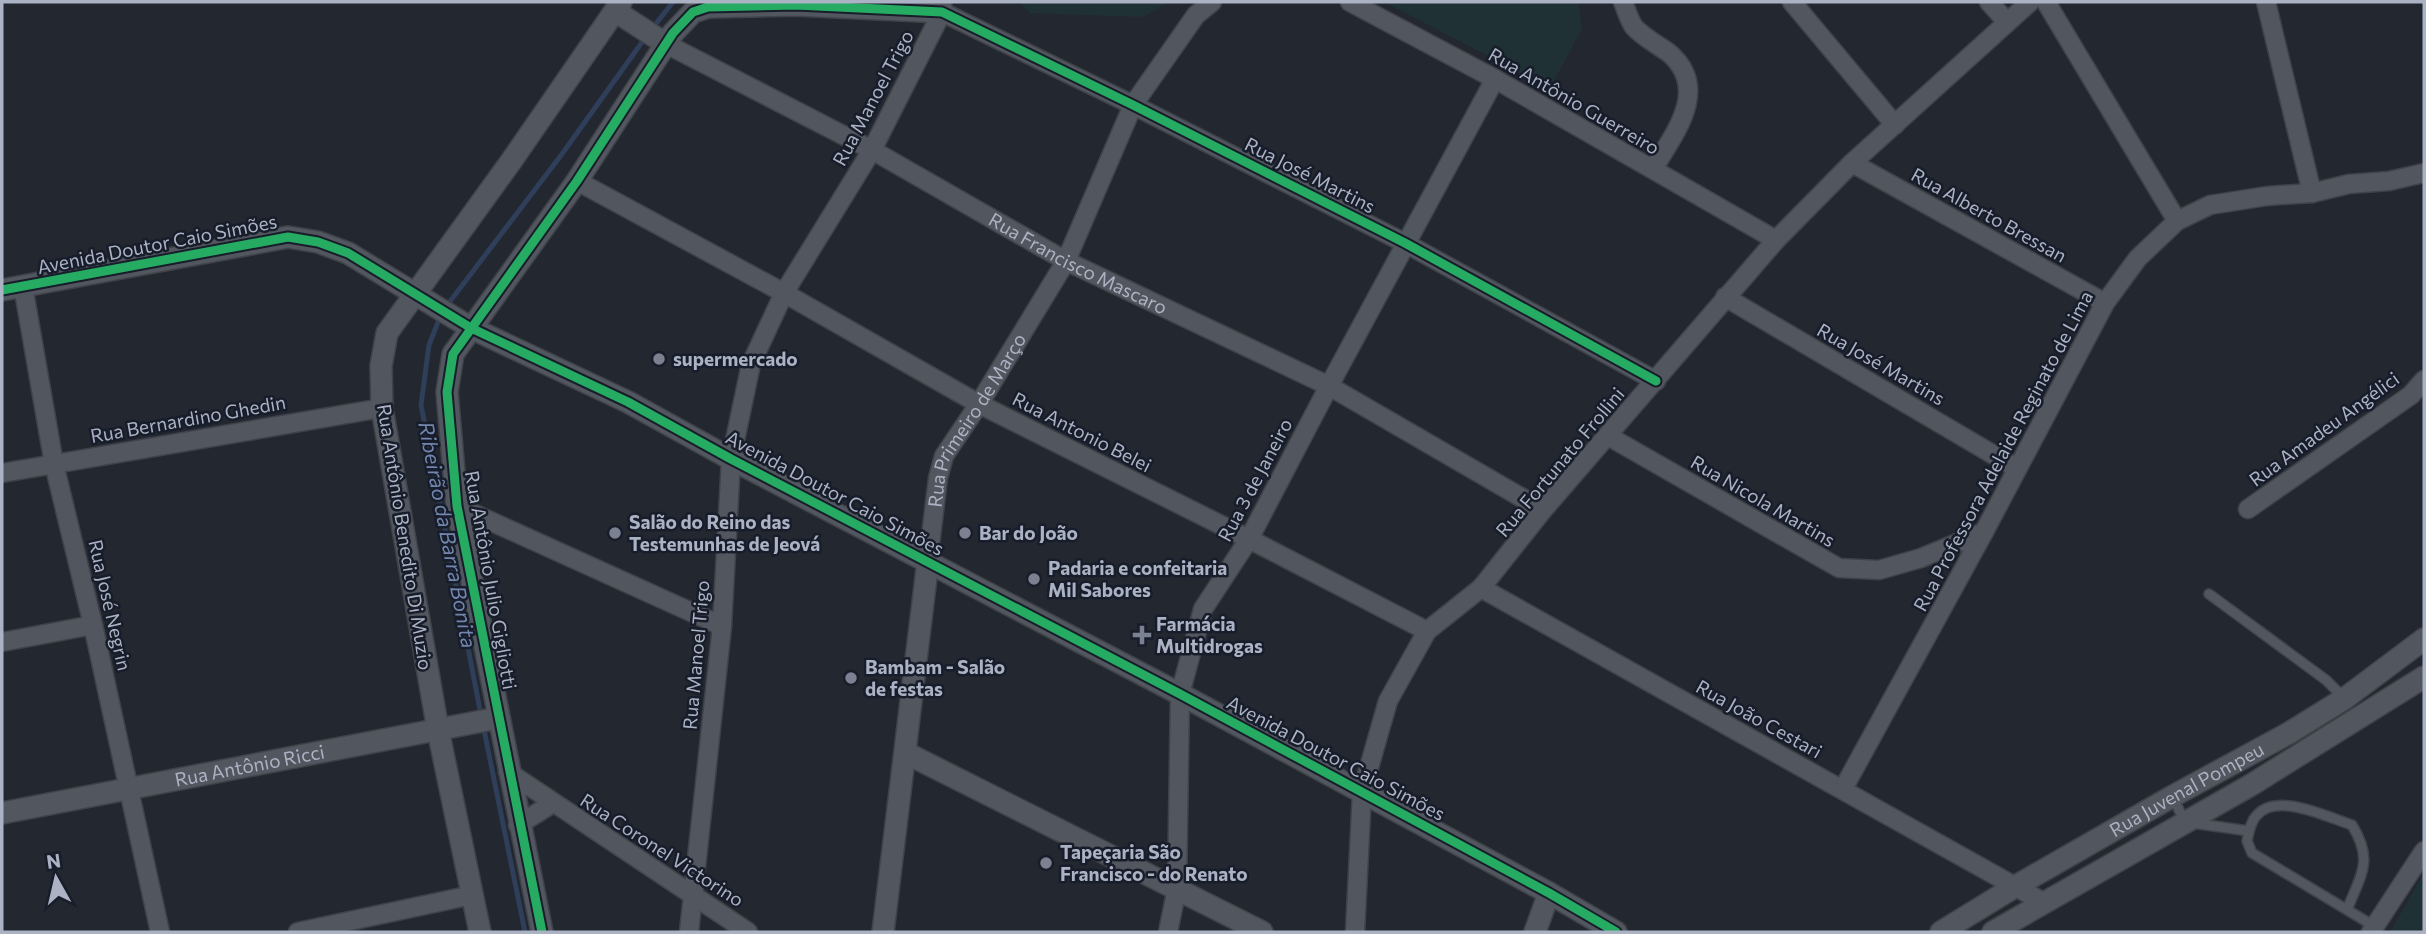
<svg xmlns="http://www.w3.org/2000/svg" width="2426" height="934" font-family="Commissioner,sans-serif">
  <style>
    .green { fill: #203135 }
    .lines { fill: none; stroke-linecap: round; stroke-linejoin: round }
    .stream { stroke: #2f3e59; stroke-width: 5 }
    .service-casing { stroke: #3f4249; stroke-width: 12 }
    .minor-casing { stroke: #3f4249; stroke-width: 21 }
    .tertiary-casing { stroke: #3f4249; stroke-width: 24 }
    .service { stroke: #52565e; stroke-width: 9 }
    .minor { stroke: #52565e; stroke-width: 18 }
    .tertiary { stroke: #52565e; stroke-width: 21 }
    .cycleway-casing { stroke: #171d2a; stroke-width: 13 }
    .cycleway { stroke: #26ab63; stroke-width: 9 }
    .poi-dot { fill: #7b8190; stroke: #171d2a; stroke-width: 2.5 }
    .labels { text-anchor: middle; stroke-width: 5; stroke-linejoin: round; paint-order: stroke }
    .street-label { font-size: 19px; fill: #abb2c3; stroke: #171d2a }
    .poi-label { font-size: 19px; font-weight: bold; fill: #abb2c3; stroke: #171d2a; text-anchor: start }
    .water-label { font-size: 21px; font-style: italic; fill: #7286ad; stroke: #171d2a }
  </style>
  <rect width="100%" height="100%" fill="#232730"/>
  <!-- green -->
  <g class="green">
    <path d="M 1019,2 L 1168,2 L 1143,17 L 1030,13 Z"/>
    <path d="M 1384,2 L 1578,2 L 1582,29 L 1550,88 Z"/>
    <path d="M 2424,873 L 2424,932 L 2390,932 Z"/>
  </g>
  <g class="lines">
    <!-- stream -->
    <g class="stream">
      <path d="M 651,30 L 673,2"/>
      <path d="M 445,308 L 562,154 L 645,38"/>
      <path d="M 440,317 L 429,345 L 421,405 L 481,715"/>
      <path d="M 483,725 L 525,932"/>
    </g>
    <defs>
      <g id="service">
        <path d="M 2209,594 L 2326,680 L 2343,697"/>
        <path d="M 2173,798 L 2185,822 L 2249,831"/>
        <path d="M 2347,910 C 2361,874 2374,861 2352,825 C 2327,817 2277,792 2257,815 C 2250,822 2249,832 2247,841 L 2252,853 L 2374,926"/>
      </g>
      <g id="minor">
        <path d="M 1350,2 L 1495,79 L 1776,240"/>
        <path d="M 1623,2 C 1626,9 1629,20 1634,27 C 1643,37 1658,45 1669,53 C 1711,89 1674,134 1653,169"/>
        <path d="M 1792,2 L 1895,125"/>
        <path d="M 1989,2 L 2007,22"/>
        <path d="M 2046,2 L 2177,221"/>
        <path d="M 2266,2 L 2312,193"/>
        <path id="s1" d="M 666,44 L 872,150 L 1066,261 L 1329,386 L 1543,510"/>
        <path d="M 1852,163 L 2105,303"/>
        <path d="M 577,181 L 784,293 L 979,404 L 1249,539 L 1427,631"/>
        <path d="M 23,286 L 54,464 L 93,625 L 160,932"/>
        <path d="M 1725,297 L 2016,468"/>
        <path d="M 1608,436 L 1839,568 L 1879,570 L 1921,558 L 1984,532"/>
        <path d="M 2,473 L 382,408"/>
        <path d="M 457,506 L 722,626"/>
        <path d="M 2248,509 L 2411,395 L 2424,380"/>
        <path id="s2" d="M 928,561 L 938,478 L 944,456 L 979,404 L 1066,261 L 1133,105 L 1196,15 L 1212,2"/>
        <path d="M 1481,588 L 2043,902"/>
        <path d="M 2,642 L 93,625"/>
        <path d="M 508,772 L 748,932"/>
        <path d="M 1843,789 L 1984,532 L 2105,303 L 2138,258 L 2177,221 L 2210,205 L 2267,196 L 2312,193 L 2349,184 L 2389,181 L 2424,173"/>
        <path d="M 518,825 L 553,803"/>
        <path d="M 298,932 L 472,895"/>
        <path d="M 689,932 L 722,626 L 731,459 L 751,364 L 784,293 L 872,150 L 942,12 L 1133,105 L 1405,243 L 1656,381"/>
        <path d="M 1168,932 L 1177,888 L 1180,694 L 1203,609 L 1249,539 L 1329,386 L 1495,79"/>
        <path d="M 1355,932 L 1362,792 L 1388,701 L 1427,631 L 1481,588 L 1543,510 L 1776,240 L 1852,163 L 2030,2"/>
        <path d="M 2371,932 L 2424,851"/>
      </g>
      <g id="tertiary">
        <path d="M 615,11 L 666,44"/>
        <path d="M 2,290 L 288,237 L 318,242 L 348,253 L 471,328 L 628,402 L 731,459 L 1180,694 L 1549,893 L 1616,932"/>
        <path d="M 906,753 L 1262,932"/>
        <path id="s3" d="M 2,813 L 498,718"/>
        <path d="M 480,932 L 438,730 L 382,408 L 381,366 L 387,333 L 512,160 L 621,2"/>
        <path d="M 542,932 L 457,506 L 447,392 L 453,354 L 577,181 L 673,33 L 693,12 L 708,7 L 796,5 L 942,12 L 940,2"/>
        <path d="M 883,932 L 928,561"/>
        <path d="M 1535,932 L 1549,893"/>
        <path id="s4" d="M 1941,932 L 2016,886 L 2173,796 L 2289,733 L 2344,699 L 2424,639"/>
        <path d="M 1993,932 L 2251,785 L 2424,677"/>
      </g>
    </defs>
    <!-- service casing -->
    <use href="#service" class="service-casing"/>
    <!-- minor casing -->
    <use href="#minor" class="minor-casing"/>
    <!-- tertiary casing -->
    <use href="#tertiary" class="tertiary-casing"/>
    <!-- service -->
    <use href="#service" class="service"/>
    <!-- minor -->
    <use href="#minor" class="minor"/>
    <!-- tertiary -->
    <use href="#tertiary" class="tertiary"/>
    <defs>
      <g id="cycleway">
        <path d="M 2,290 L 288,237 L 318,242 L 348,253 L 471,328 L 628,402 L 731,459 L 1180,694 L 1549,893 L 1616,932"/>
        <path d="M 542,932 L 457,506 L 447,392 L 453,354 L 577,181 L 673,33 L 693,12 L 708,7 L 796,5 L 942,12 L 1133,105 L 1405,243 L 1656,381"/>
      </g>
    </defs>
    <!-- cycleway casing -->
    <use href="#cycleway" class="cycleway-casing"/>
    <!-- cycleway -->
    <use href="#cycleway" class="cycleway"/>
  </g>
  <!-- markers -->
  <g class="poi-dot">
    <circle cx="659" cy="359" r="7"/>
    <circle cx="615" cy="533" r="7"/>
    <circle cx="965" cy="533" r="7"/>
    <circle cx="1034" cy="579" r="7"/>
    <path d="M1138.5 624.5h7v7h7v7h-7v7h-7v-7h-7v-7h7z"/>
    <circle cx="851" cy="678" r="7"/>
    <circle cx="1046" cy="863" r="7"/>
  </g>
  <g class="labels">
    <!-- street labels -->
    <g class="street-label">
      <text transform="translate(873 98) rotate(-62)" y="7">Rua Manoel Trigo</text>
      <text transform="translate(1574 101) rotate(30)" y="7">Rua Antônio Guerreiro</text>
      <text transform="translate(1310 175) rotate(27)" y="7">Rua José Martins</text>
      <text transform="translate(1989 215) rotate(29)" y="7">Rua Alberto Bressan</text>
      <text transform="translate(157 244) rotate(-11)" y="7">Avenida Doutor Caio Simões</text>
      <text dy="7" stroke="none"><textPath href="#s1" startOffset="467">Rua Francisco Mascaro</textPath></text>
      <text transform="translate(1881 364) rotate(30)" y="7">Rua José Martins</text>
      <text transform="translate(188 419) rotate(-10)" y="7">Rua Bernardino Ghedin</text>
      <text dy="7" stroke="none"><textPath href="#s2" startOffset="152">Rua Primeiro de Março</textPath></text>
      <text transform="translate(2324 429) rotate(-36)" y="7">Rua Amadeu Angélici</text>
      <text transform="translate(1082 432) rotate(27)" y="7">Rua Antonio Belei</text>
      <text transform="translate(2003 451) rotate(-62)" y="7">Rua Professora Adelaide Reginato de Lima</text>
      <text transform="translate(1560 462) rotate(-50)" y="7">Rua Fortunato Frollini</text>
      <text transform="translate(1255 480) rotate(-62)" y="7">Rua 3 de Janeiro</text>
      <text transform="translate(835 493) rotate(28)" y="7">Avenida Doutor Caio Simões</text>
      <text transform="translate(1763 501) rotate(30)" y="7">Rua Nicola Martins</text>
      <text transform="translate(405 537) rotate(81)" y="7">Rua Antônio Benedito Di Muzio</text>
      <text transform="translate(491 580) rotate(80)" y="7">Rua Antônio Julio Gigliotti</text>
      <text transform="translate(110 605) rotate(77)" y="7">Rua José Negrin</text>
      <text transform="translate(696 655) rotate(-85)" y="7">Rua Manoel Trigo</text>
      <text transform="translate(1759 719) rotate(29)" y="7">Rua João Cestari</text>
      <text transform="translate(1336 758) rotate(28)" y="7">Avenida Doutor Caio Simões</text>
      <text dy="7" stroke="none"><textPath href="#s3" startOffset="252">Rua Antônio Ricci</textPath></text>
      <text dy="7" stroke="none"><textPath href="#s4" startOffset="284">Rua Juvenal Pompeu</textPath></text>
      <text transform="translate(662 850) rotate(33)" y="7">Rua Coronel Victorino</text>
    </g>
    <!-- poi labels -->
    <g class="poi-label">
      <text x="673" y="366">supermercado</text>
      <text x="629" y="529">Salão do Reino das<tspan x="629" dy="22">Testemunhas de Jeová</tspan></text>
      <text x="979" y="540">Bar do João</text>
      <text x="1048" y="575">Padaria e confeitaria<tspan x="1048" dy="22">Mil Sabores</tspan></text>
      <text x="1156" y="631">Farmácia<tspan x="1156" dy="22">Multidrogas</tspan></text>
      <text x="865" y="674">Bambam - Salão<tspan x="865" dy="22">de festas</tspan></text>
      <text x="1060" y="859">Tapeçaria São<tspan x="1060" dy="22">Francisco - do Renato</tspan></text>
    </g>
    <!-- water labels -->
    <g class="water-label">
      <text transform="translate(447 535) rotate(79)" y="7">Ribeirão da Barra Bonita</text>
    </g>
  </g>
  <!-- border -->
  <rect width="2426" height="934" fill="none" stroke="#abb2c3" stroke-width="7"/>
  <!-- north arrow -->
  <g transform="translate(56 878) rotate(352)" stroke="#171d2a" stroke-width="5" paint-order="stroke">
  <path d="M0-5L12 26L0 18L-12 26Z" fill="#abb2c3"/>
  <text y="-10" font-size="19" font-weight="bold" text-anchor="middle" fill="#abb2c3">N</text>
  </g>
</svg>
